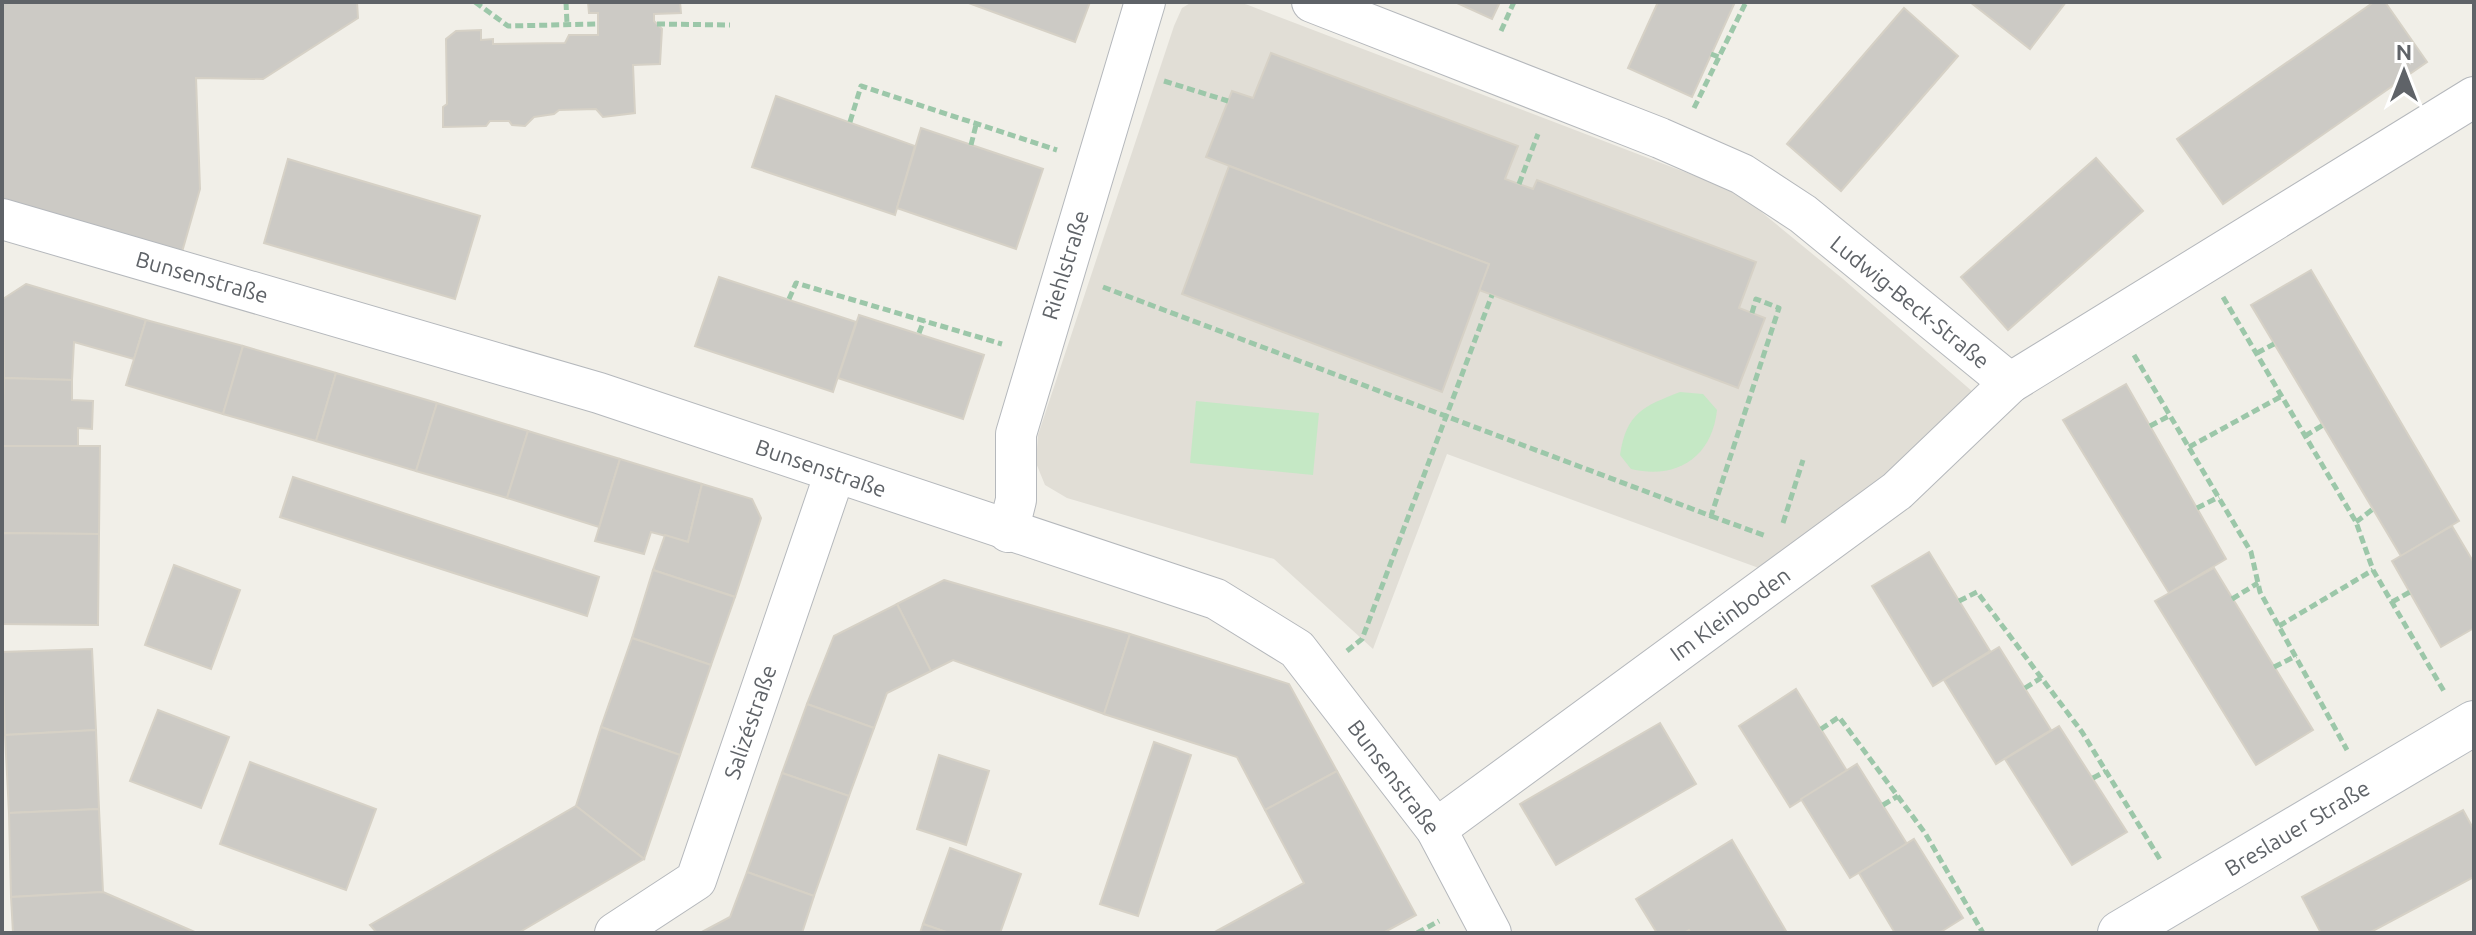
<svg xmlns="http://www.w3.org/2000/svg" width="2476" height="935" font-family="Ubuntu,sans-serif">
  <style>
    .education { fill: #e1ded6 }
    .green { fill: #c5e8c5 }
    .building { fill: #cccac5; stroke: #d6d1c6; stroke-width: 2 }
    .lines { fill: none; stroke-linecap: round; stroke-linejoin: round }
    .street-casing { stroke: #b5b8bc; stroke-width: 42 }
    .secondary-casing { stroke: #b6babf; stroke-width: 46 }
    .path { stroke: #9cc7a9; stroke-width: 5; stroke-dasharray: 8 4; stroke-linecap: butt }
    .street { stroke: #fff; stroke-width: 40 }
    .secondary { stroke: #fff; stroke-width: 44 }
    .labels { text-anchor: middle; stroke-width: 6; stroke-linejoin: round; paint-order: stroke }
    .street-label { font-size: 22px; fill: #5f6368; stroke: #fff }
  </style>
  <rect width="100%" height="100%" fill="#f1efe8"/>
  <!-- education -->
  <path class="education" d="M 1192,2 L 1238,2 L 1248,5 L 1737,192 L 1843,279 L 1981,399 L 1767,571 L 1447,454 L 1373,649 L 1274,559 L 1067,498 L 1045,485 L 1036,463 L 1038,435 L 1174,26 L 1182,8 Z"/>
  <!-- green -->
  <g class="green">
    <path d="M 1680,392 L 1703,394 L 1717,410 C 1712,457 1677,480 1631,469 L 1620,455 C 1626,413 1644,406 1680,392 Z"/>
    <path d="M 1196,401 L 1319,413 L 1313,475 L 1190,463 Z"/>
  </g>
  <!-- building -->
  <g class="building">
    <path d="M 2,2 L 357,2 L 358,18 L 263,79 L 196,78 L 200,189 L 182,252 L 2,200 Z"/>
    <path d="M 588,2 L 680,2 L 681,13 L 654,14 L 654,21 L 662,29 L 660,64 L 633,65 L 635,113 L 603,117 L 596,109 L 559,110 L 554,114 L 534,117 L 525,126 L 512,125 L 509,121 L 490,121 L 486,126 L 443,127 L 443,107 L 447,104 L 446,39 L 456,31 L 481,30 L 481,40 L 493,39 L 493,44 L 565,43 L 569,35 L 598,35 L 598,13 L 589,13 Z"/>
    <path d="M 966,2 L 1090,2 L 1075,42 Z"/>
    <path d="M 1455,2 L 1500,2 L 1492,19 Z"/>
    <path d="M 1658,2 L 1735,2 L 1692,97 L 1628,68 Z"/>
    <path d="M 1970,2 L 2066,2 L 2030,49 Z"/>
    <path d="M 2374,2 L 2385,2 L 2427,62 L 2223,204 L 2177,139 Z"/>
    <path d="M 1904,8 L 1958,56 L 1841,191 L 1787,144 Z"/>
    <path d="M 1271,53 L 1518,146 L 1505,179 L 1533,189 L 1537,180 L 1756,262 L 1739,308 L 1765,318 L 1738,388 L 1479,290 L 1489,264 L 1206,157 L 1232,91 L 1253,98 Z"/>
    <path d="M 776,96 L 915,146 L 895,215 L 752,167 Z"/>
    <path d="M 921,128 L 1043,169 L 1016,249 L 897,208 Z"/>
    <path d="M 2096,158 L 2143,211 L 2008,330 L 1961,277 Z"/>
    <path d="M 288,159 L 480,216 L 455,299 L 264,243 Z"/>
    <path d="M 1229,166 L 1489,264 L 1442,392 L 1182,294 Z"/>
    <path d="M 2311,270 L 2459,521 L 2401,556 L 2251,305 Z"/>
    <path d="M 719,277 L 856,322 L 833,392 L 695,346 Z"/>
    <path d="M 26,284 L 146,320 L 134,359 L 74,342 L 72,380 L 4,378 L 3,299 Z"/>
    <path d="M 859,315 L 984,355 L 963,419 L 838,378 Z"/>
    <path d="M 146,320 L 243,346 L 223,414 L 126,385 Z"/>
    <path d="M 243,346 L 336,373 L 316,441 L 223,414 Z"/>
    <path d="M 336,373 L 437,403 L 416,471 L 316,441 Z"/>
    <path d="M 4,378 L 72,380 L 72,400 L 93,401 L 92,429 L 78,428 L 78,447 L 2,446 Z"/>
    <path d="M 2126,384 L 2226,559 L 2169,593 L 2063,420 Z"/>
    <path d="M 437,403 L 528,431 L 507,498 L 416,471 Z"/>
    <path d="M 528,431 L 620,459 L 599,527 L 507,498 Z"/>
    <path d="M 2,446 L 100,446 L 99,534 L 2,533 Z"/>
    <path d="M 620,459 L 702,484 L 688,542 L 651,532 L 644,554 L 595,541 Z"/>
    <path d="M 293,477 L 599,577 L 587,616 L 280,517 Z"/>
    <path d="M 702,484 L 752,499 L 761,518 L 735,597 L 653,570 L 665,535 L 688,542 Z"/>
    <path d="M 2452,526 L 2474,563 L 2474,628 L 2441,647 L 2392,561 Z"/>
    <path d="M 2,533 L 99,534 L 98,625 L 2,624 Z"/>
    <path d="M 1929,552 L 1990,651 L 1933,686 L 1872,586 Z"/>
    <path d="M 174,565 L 240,590 L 211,669 L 145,645 Z"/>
    <path d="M 2214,568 L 2313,730 L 2256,765 L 2155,601 Z"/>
    <path d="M 653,570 L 735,597 L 711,665 L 632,638 Z"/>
    <path d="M 944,580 L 1130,634 L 1104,714 L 953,660 L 931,671 L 897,604 Z"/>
    <path d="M 897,604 L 931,671 L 887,693 L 874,728 L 807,704 L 834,636 Z"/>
    <path d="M 1130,634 L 1289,684 L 1337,771 L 1265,810 L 1237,757 L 1104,714 Z"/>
    <path d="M 632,638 L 711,665 L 680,755 L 601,727 Z"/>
    <path d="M 1999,647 L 2051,730 L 1996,764 L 1944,680 Z"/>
    <path d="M 92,649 L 96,730 L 5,735 L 2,652 Z"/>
    <path d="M 1796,689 L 1847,771 L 1790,807 L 1739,726 Z"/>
    <path d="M 807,704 L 874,728 L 849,796 L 782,773 Z"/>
    <path d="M 158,710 L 229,737 L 201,808 L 130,781 Z"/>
    <path d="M 1660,723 L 1696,784 L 1556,865 L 1520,804 Z"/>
    <path d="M 2059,726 L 2127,832 L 2072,865 L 2005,759 Z"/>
    <path d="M 601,727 L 680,755 L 644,859 L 576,806 Z"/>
    <path d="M 96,730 L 99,809 L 9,813 L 5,735 Z"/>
    <path d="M 1154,742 L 1191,755 L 1138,916 L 1100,904 Z"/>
    <path d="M 939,755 L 989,771 L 966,845 L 917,829 Z"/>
    <path d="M 250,762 L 376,809 L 346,890 L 220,844 Z"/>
    <path d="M 1857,764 L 1907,844 L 1850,878 L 1801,799 Z"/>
    <path d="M 1337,771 L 1416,915 L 1383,933 L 1213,933 L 1304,883 L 1265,810 Z"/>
    <path d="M 782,773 L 849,796 L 814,896 L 747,872 Z"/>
    <path d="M 576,806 L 644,859 L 518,933 L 377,933 L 370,925 Z"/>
    <path d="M 99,809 L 103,892 L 11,897 L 9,813 Z"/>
    <path d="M 2463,810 L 2474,830 L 2474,877 L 2369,933 L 2321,933 L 2302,897 Z"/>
    <path d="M 1914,839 L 1963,918 L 1939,933 L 1895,933 L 1859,873 Z"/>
    <path d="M 1732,840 L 1786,931 L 1782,933 L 1691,933 L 1689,930 L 1684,933 L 1657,933 L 1636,899 Z"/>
    <path d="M 950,848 L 1021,874 L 1000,933 L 949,933 L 923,924 Z"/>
    <path d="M 747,872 L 814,896 L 802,933 L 700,933 L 730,917 Z"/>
    <path d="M 103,892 L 197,933 L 13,933 L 11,897 Z"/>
    <path d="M 923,924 L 949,933 L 920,933 Z"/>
  </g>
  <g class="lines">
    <defs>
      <g id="street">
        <path d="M 1312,2 L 1660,138 L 1742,174 L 1803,214 L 2010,383"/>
        <path d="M 2,219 L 599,393 L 1216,599 L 1297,649 L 1436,829 L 1491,933"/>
        <path d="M 1008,532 L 1016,500 L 1016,434 L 1145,2"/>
        <path d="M 1436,829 L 1897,491 L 2010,383 L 2474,97"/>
        <path d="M 615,933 L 696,880 L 835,473"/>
      </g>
      <path id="secondary" d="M 2120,933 L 2474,723"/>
    </defs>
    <!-- street casing -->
    <use href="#street" class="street-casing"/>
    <!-- secondary casing -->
    <use href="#secondary" class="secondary-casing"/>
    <!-- path -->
    <g class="path">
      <path d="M 475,2 L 508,26 L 598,24"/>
      <path d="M 566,2 L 567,24"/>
      <path d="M 657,24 L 730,25"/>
      <path d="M 1501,31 L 1514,2"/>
      <path d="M 1711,54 L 1719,57"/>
      <path d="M 1164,81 L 1228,101"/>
      <path d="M 1694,108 L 1746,2"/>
      <path d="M 850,122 L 861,86 L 1057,150"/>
      <path d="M 971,145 L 976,125"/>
      <path d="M 1519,184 L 1538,134"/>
      <path d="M 1103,287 L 1711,516 L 1779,308 L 1756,299 L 1752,313"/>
      <path d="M 2223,297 L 2356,522 L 2373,570 L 2445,693"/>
      <path d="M 789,299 L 796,283 L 1002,344"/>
      <path d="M 919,333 L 924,320"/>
      <path d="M 2257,353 L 2274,344"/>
      <path d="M 2134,355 L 2251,552 L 2260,592 L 2347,750"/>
      <path d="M 2150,426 L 2169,416"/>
      <path d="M 2305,436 L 2323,425"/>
      <path d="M 2189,447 L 2282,396"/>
      <path d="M 2197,508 L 2219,497"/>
      <path d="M 1711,516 L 1766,536"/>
      <path d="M 2356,522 L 2373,509"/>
      <path d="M 1783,523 L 1803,460"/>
      <path d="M 2232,599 L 2258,583"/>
      <path d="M 1959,601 L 1977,592 L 2082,732 L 2161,861"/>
      <path d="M 2392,602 L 2410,592"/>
      <path d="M 2279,626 L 2373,570"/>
      <path d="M 1347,651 L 1362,639 L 1492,295"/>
      <path d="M 2274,667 L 2296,656"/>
      <path d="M 2025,688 L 2041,678"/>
      <path d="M 1821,729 L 1839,717 L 1925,833 L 1983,933"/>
      <path d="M 2093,778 L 2106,771"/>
      <path d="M 1883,805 L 1898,796"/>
      <path d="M 1417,933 L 1439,921"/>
    </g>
    <!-- street -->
    <use href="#street" class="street"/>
    <!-- secondary -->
    <use href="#secondary" class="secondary"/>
  </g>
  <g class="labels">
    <!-- street labels -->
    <g class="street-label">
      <text transform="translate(1065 265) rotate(-73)" y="8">Riehlstraße</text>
      <text transform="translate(202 277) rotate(16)" y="8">Bunsenstraße</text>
      <text transform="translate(1910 302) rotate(39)" y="8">Ludwig-Beck-Straße</text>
      <text transform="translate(821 468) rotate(19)" y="8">Bunsenstraße</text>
      <text transform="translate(1730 614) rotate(-36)" y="8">Im Kleinboden</text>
      <text transform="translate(750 722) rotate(-71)" y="8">Salizéstraße</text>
      <text transform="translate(1394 777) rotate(53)" y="8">Bunsenstraße</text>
      <text transform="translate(2297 828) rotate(-31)" y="8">Breslauer Straße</text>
    </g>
  </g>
  <!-- border -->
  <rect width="2476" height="935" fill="none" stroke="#5f6368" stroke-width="8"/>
  <!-- north arrow -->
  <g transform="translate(2404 72)" stroke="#ffffff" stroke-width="6" paint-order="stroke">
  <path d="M0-6L14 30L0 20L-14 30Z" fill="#5f6368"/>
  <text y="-12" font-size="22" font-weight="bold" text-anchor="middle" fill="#5f6368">N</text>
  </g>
</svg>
